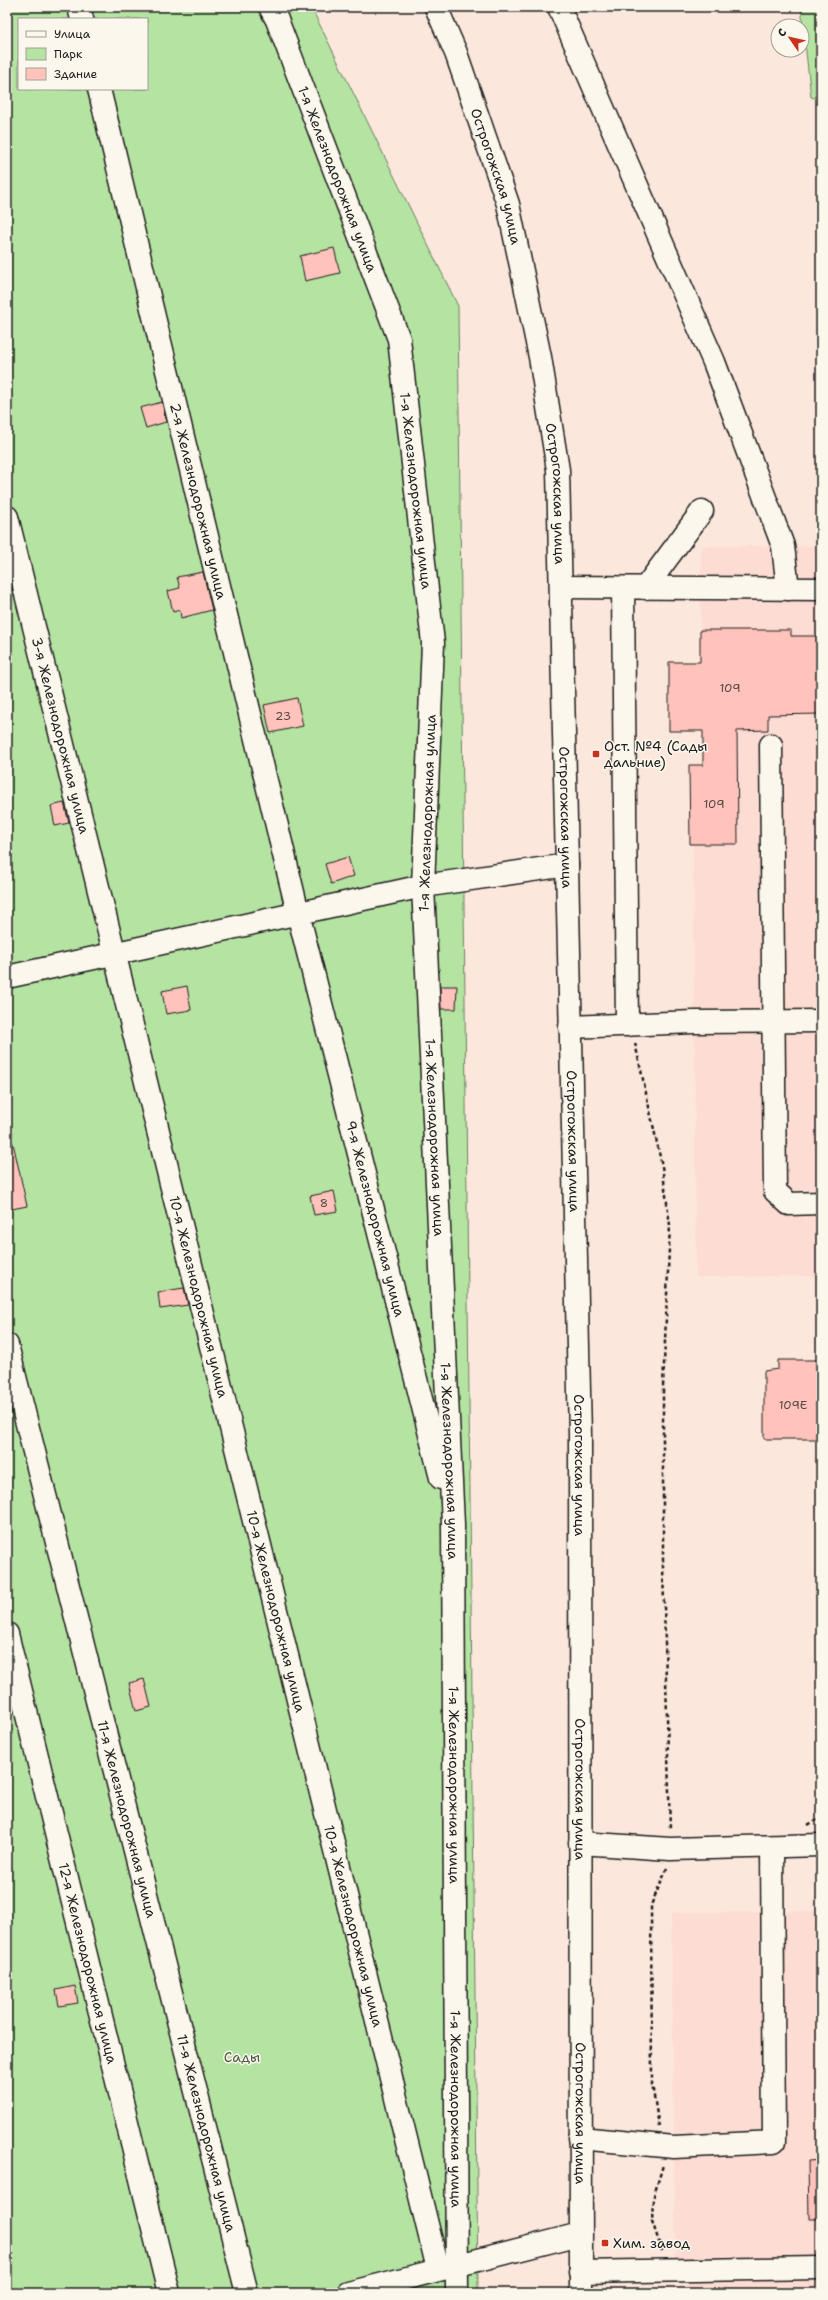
<svg xmlns="http://www.w3.org/2000/svg" width="828" height="2300" font-family="'Shantell Sans',sans-serif">
  <style>
    .built { fill: #fddcd3 }
    .green { fill: #b5e4a2; stroke: #68805f; fill-rule: evenodd }
    .building { fill: #ffc3bb; stroke: #1c1c1c }
    .lines { fill: none; stroke-linecap: round; stroke-linejoin: round }
    .minor-casing { stroke: #1c1c1c; stroke-width: 25 }
    .path { stroke: #1c1c1c; stroke-width: 2.5; stroke-dasharray: 4 3; stroke-linecap: butt }
    .minor { stroke: #fbf7ec; stroke-width: 22 }
    .poi-dot { fill: #c8321e; stroke: #fbf7ec; stroke-width: 1.5 }
    .labels { text-anchor: middle; stroke-width: 3; stroke-linejoin: round; paint-order: stroke }
    .number-label { font-size: 12px; fill: #554644 }
    .street-label { font-size: 14px; fill: #1c1c1c; stroke: #fbf7ec }
    .poi-label { font-size: 14px; fill: #1c1c1c; stroke: #fbf7ec; text-anchor: start }
    .park-label { font-size: 14px; fill: #4a5844; stroke: #fbf7ec }
  </style>
  <rect width="100%" height="100%" fill="#fce7dd"/>
  <filter id="ink" filterUnits="userSpaceOnUse"><feTurbulence type="fractalNoise" baseFrequency=".025" numOctaves="2"/><feDisplacementMap in="SourceGraphic" scale="8" xChannelSelector="R" yChannelSelector="G"/><feConvolveMatrix kernelMatrix="1 2 1 2 8 2 1 2 1" color-interpolation-filters="sRGB"/></filter>
  <g filter="url(#ink)">
    <!-- built -->
    <g class="built">
      <path d="M 701,546 L 821,546 L 821,1276 L 696,1277 L 693,845 L 690,845 L 689,765 L 703,764 L 703,731 L 669,731 L 669,662 L 700,662 Z"/>
      <path d="M 821,1911 L 821,2293 L 686,2293 L 685,2283 L 676,2283 L 671,1913 Z"/>
    </g>
    <!-- green -->
    <g class="green">
      <path d="M 7,7 L 311,7 L 458,306 L 478,2293 L 7,2293 ZM 19,19 L 147,19 L 147,89 L 19,89 Z"/>
      <path d="M 801,7 L 821,7 L 821,100 L 811,97 Z"/>
    </g>
    <!-- building -->
    <g class="building">
      <path d="M 334,248 L 340,273 L 305,281 L 300,256 Z"/>
      <path d="M 162,402 L 166,422 L 146,428 L 140,408 Z"/>
      <path d="M 203,572 L 212,610 L 181,618 L 180,610 L 173,612 L 168,591 L 180,588 L 177,577 Z"/>
      <path d="M 700,630 L 791,630 L 791,636 L 821,636 L 821,714 L 768,715 L 768,730 L 737,731 L 738,844 L 690,844 L 689,765 L 703,765 L 703,731 L 669,731 L 669,662 L 700,662 Z"/>
      <path d="M 297,698 L 303,726 L 270,733 L 264,705 Z"/>
      <path d="M 64,803 L 69,823 L 55,826 L 51,806 Z"/>
      <path d="M 348,857 L 354,876 L 331,884 L 325,864 Z"/>
      <path d="M 187,986 L 191,1010 L 166,1014 L 162,991 Z"/>
      <path d="M 440,986 L 457,986 L 456,1009 L 441,1009 Z"/>
      <path d="M 13,1143 L 27,1206 L 7,1210 L 7,1144 Z"/>
      <path d="M 334,1191 L 338,1211 L 314,1215 L 310,1196 Z"/>
      <path d="M 184,1288 L 188,1305 L 160,1309 L 158,1292 Z"/>
      <path d="M 778,1360 L 821,1360 L 821,1439 L 764,1439 L 764,1371 L 778,1369 Z"/>
      <path d="M 144,1679 L 151,1707 L 136,1711 L 129,1683 Z"/>
      <path d="M 75,1986 L 78,2003 L 59,2006 L 56,1990 Z"/>
      <path d="M 821,2160 L 821,2219 L 809,2219 L 808,2161 Z"/>
    </g>
    <g class="lines">
      <defs>
        <g id="minor">
          <path d="M 79,7 L 82,19"/>
          <path id="s1" d="M 270,7 L 277,20 L 399,339 L 433,643 L 423,886 L 453,1524 L 457,2293"/>
          <path id="s2" d="M 436,7 L 456,53 L 508,204 L 540,357 L 558,470 L 580,1435 L 581,2293"/>
          <path d="M 559,7 L 714,362 L 783,546 L 788,589"/>
          <path id="s3" d="M 99,89 L 298,913 L 441,1478"/>
          <path id="s4" d="M 7,517 L 438,2269"/>
          <path d="M 562,587 L 821,589"/>
          <path d="M 623,588 L 627,1025"/>
          <path d="M 645,588 L 702,511"/>
          <path d="M 771,745 L 775,1191 L 789,1204 L 821,1203"/>
          <path d="M 7,977 L 423,886 L 567,865"/>
          <path d="M 570,1027 L 694,1022 L 821,1021"/>
          <path id="s5" d="M 7,1345 L 247,2293"/>
          <path id="s6" d="M 7,1634 L 169,2293"/>
          <path d="M 580,1843 L 670,1849 L 821,1845"/>
          <path d="M 580,2138 L 674,2147 L 774,2142 L 772,1847"/>
          <path d="M 580,2272 L 821,2268"/>
          <path d="M 348,2293 L 580,2234"/>
        </g>
      </defs>
      <!-- minor casing -->
      <use href="#minor" class="minor-casing"/>
      <!-- path -->
      <g class="path">
        <path d="M 635,1043 L 662,1166 L 670,1225 L 663,1387 L 663,1567 L 670,1830"/>
        <path d="M 808,1825 L 821,1817"/>
        <path d="M 659,2127 L 652,2084 L 651,1905 L 667,1868"/>
        <path d="M 662,2251 L 652,2221 L 653,2199 L 663,2165"/>
      </g>
      <!-- minor -->
      <use href="#minor" class="minor"/>
    </g>
  </g>
  <!-- markers -->
  <g class="poi-dot">
    <rect x="592" y="750" width="8" height="8" rx="2"/>
    <rect x="601" y="2239" width="8" height="8" rx="2"/>
  </g>
  <g class="labels">
    <!-- number labels -->
    <g class="number-label">
      <text x="730" y="692">109</text>
      <text x="283" y="720">23</text>
      <text x="714" y="808">109</text>
      <text x="324" y="1207">8</text>
      <text x="793" y="1409">109Е</text>
    </g>
    <!-- street labels -->
    <g class="street-label">
      <text dy="5" stroke="none"><textPath href="#s2" startOffset="180">Острогожская улица</textPath></text>
      <text dy="5" stroke="none"><textPath href="#s1" startOffset="185">1-я Железнодорожная улица</textPath></text>
      <text dy="5" stroke="none"><textPath href="#s1" startOffset="509">1-я Железнодорожная улица</textPath></text>
      <text dy="5" stroke="none"><textPath href="#s2" startOffset="504">Острогожская улица</textPath></text>
      <text dy="5" stroke="none"><textPath href="#s3" startOffset="424">2-я Железнодорожная улица</textPath></text>
      <text dy="5" stroke="none"><textPath href="#s4" startOffset="225">3-я Железнодорожная улица</textPath></text>
      <text transform="translate(427 813) rotate(-88)" y="5">1-я Железнодорожная улица</text>
      <text dy="5" stroke="none"><textPath href="#s2" startOffset="828">Острогожская улица</textPath></text>
      <text dy="5" stroke="none"><textPath href="#s1" startOffset="1157">1-я Железнодорожная улица</textPath></text>
      <text dy="5" stroke="none"><textPath href="#s2" startOffset="1152">Острогожская улица</textPath></text>
      <text dy="5" stroke="none"><textPath href="#s3" startOffset="1163">9-я Железнодорожная улица</textPath></text>
      <text dy="5" stroke="none"><textPath href="#s4" startOffset="803">10-я Железнодорожная улица</textPath></text>
      <text dy="5" stroke="none"><textPath href="#s1" startOffset="1481">1-я Железнодорожная улица</textPath></text>
      <text dy="5" stroke="none"><textPath href="#s2" startOffset="1476">Острогожская улица</textPath></text>
      <text dy="5" stroke="none"><textPath href="#s4" startOffset="1127">10-я Железнодорожная улица</textPath></text>
      <text dy="5" stroke="none"><textPath href="#s1" startOffset="1805">1-я Железнодорожная улица</textPath></text>
      <text dy="5" stroke="none"><textPath href="#s2" startOffset="1800">Острогожская улица</textPath></text>
      <text dy="5" stroke="none"><textPath href="#s5" startOffset="489">11-я Железнодорожная улица</textPath></text>
      <text dy="5" stroke="none"><textPath href="#s4" startOffset="1451">10-я Железнодорожная улица</textPath></text>
      <text dy="5" stroke="none"><textPath href="#s6" startOffset="339">12-я Железнодорожная улица</textPath></text>
      <text dy="5" stroke="none"><textPath href="#s1" startOffset="2129">1-я Железнодорожная улица</textPath></text>
      <text dy="5" stroke="none"><textPath href="#s2" startOffset="2124">Острогожская улица</textPath></text>
      <text dy="5" stroke="none"><textPath href="#s5" startOffset="813">11-я Железнодорожная улица</textPath></text>
    </g>
    <!-- poi labels -->
    <g class="poi-label">
      <text x="604" y="751">Ост. №4 (Сады<tspan x="604" dy="16">дальние)</tspan></text>
      <text x="613" y="2248">Хим. завод</text>
    </g>
    <!-- park labels -->
    <g class="park-label">
      <text x="242" y="2062">Сады</text>
    </g>
  </g>
  <!-- margin -->
  <rect width="828" height="2300" fill="none" stroke="#fbf7ec" stroke-width="24"/>
  <rect x="12" y="12" width="804" height="2276" fill="none" stroke="#1c1c1c" stroke-width="1.5" filter="url(#ink)"/>
  <!-- legend -->
  <rect x="18" y="18" width="130" height="72" fill="#fbf7ec" stroke="#a29f99"/>
  <rect x="26" y="31" width="20" height="6" fill="#fbf7ec" stroke="#a29f99"/>
  <text x="54" y="38" font-size="12" fill="#1c1c1c">Улица</text>
  <rect x="26" y="48" width="20" height="12" fill="#b5e4a2" stroke="#a29f99"/>
  <text x="54" y="58" font-size="12" fill="#1c1c1c">Парк</text>
  <rect x="26" y="68" width="20" height="12" fill="#ffc3bb" stroke="#a29f99"/>
  <text x="54" y="78" font-size="12" fill="#1c1c1c">Здание</text>
  <!-- north arrow -->
  <g transform="translate(790 38) rotate(304)"><circle r="19" fill="#fbf7ec" stroke="#a29f99"/>
  <path d="M0-3L7 15L0 10L-7 15Z" fill="#c8321e"/>
  <text y="-6" font-size="11" font-weight="bold" text-anchor="middle" fill="#1c1c1c">С</text>
  </g>
</svg>
